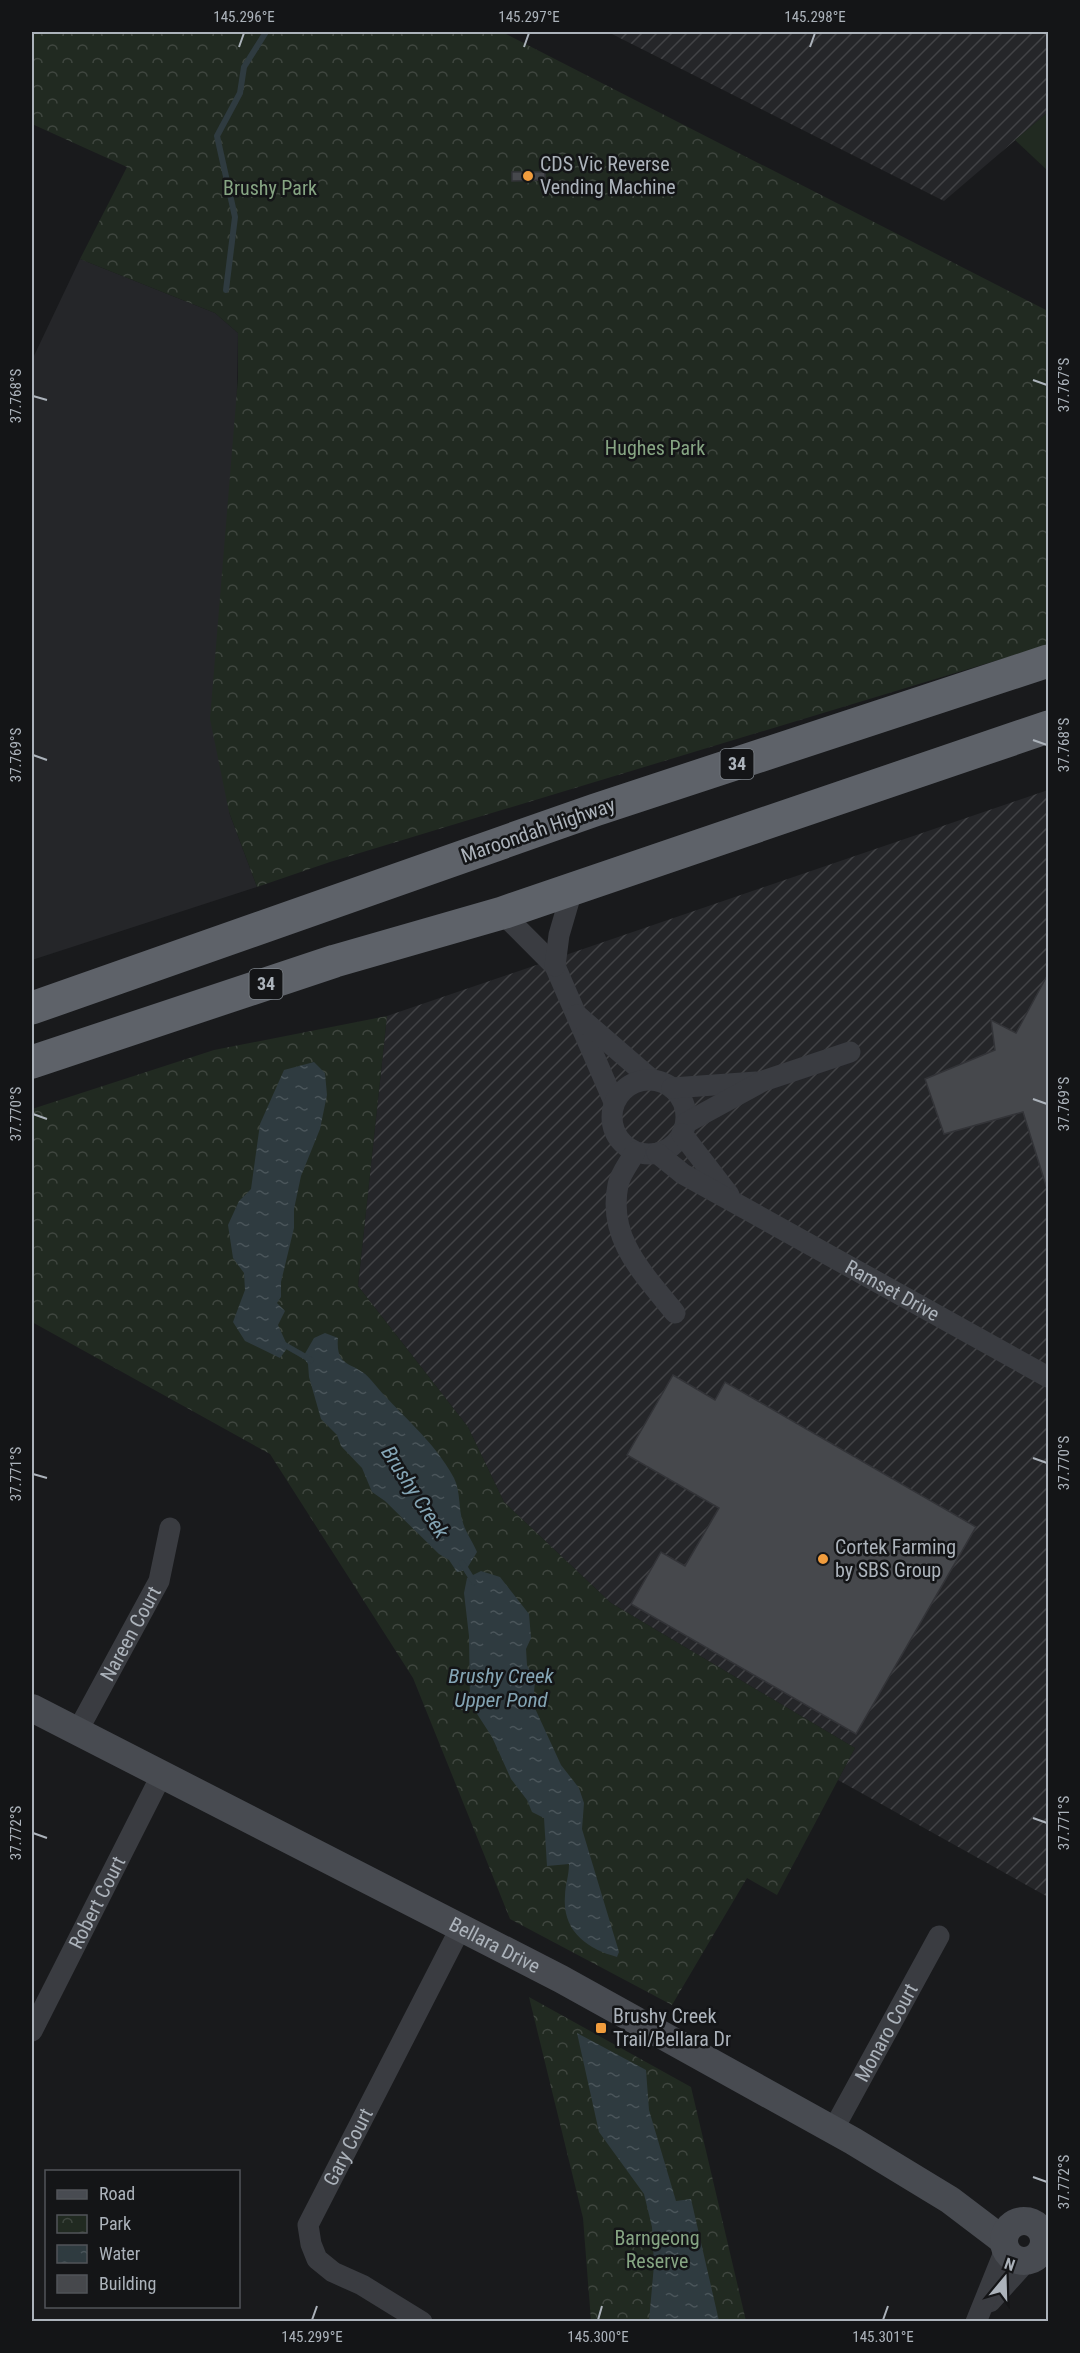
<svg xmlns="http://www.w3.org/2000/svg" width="1080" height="2353" font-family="'Roboto Condensed',sans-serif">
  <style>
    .built { fill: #252629 }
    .industrial { fill: url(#industrial-furrows) }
    .grass { fill: #212a21 }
    .park { fill: url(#park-crowns) }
    .water { fill: url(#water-ripples) }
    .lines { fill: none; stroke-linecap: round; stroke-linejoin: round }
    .stream { stroke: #2f3b40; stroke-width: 6 }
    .building { fill: #46484c; stroke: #333438; stroke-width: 1.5 }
    .minor { stroke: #3a3c41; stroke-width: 21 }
    .secondary { stroke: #484b51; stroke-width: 28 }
    .trunk { stroke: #5e6269; stroke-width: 33 }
    .ticks { fill: none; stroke: #acb3bb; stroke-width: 2 }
    .poi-dot { fill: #f09c3d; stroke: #141517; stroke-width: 2 }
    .labels { text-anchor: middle; stroke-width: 5; stroke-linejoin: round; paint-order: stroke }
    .shield { fill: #141517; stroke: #7e848a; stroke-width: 1.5 }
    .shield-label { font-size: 18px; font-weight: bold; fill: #acb3bb }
    .poi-label { font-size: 20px; fill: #acb3bb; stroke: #141517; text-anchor: start }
    .park-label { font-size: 20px; fill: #86a583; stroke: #141517 }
    .street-label { font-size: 20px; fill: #acb3bb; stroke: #141517 }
    .water-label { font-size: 21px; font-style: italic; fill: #84a5b5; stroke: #141517 }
    .neatline { fill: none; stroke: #acb3bb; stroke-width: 2 }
    .ticks-label { font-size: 15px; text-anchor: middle; fill: #acb3bb }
  </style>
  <defs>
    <pattern id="industrial-furrows" width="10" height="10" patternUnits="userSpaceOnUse" patternTransform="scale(1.5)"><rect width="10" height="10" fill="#252629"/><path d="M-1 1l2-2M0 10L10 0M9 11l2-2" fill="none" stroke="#424346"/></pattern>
    <pattern id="park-crowns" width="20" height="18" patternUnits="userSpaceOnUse" patternTransform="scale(1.5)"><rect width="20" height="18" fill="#212a21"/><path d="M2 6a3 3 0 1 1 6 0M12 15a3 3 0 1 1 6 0" fill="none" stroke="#3f463f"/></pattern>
    <pattern id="water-ripples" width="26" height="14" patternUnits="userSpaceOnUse" patternTransform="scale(1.5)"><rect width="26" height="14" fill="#2f3b40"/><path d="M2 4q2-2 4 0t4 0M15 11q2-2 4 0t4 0" fill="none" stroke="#4a555a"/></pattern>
  </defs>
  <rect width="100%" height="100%" fill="#191a1c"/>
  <!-- built -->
  <path class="built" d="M 80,259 L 215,313 L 238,333 L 229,812 L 257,887 L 32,960 L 32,360 Z"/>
  <!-- industrial -->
  <g class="industrial">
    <path d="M 608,32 L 1048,32 L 1048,112 L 944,201 Z"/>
    <path d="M 1048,790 L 1048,1897 L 838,1780 L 855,1748 L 611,1603 L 504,1502 L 468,1427 L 358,1286 L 387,1016 Z"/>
  </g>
  <!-- grass -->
  <path class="grass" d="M 1048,112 L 1048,171 L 1015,140 Z"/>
  <!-- park -->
  <g class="park">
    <path d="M 32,32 L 502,32 L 1048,311 L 1048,645 L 330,862 L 257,887 L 229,812 L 210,719 L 238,378 L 238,333 L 215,313 L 80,259 L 127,167 L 32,124 Z"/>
    <path d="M 387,1016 L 358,1286 L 468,1427 L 504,1502 L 611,1603 L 855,1748 L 777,1895 L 747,1878 L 672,2005 L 510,1919 L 413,1678 L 270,1454 L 32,1322 L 32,1109 L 214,1050 Z"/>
    <path d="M 529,1997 L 691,2087 L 746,2321 L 591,2321 L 583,2218 Z"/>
  </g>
  <!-- water -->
  <g class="water">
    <path d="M 314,1062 L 325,1073 L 327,1095 L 320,1129 L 301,1176 L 294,1209 L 294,1228 L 281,1282 L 281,1297 L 277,1303 L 285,1311 L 278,1325 L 288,1347 L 280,1358 L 245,1341 L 233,1322 L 245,1290 L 244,1273 L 233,1258 L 228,1225 L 239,1201 L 251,1189 L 260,1124 L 284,1070 Z"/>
    <path d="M 325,1333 L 338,1338 C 335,1370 356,1361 371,1380 C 398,1413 434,1440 454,1478 C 461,1493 458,1507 463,1523 C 466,1533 473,1542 477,1552 L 466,1570 L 457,1572 L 449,1560 L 439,1554 L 385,1501 L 372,1492 L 362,1468 L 341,1446 L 337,1435 L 321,1419 L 309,1377 L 308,1364 L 303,1357 L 314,1338 Z"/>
    <path d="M 481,1571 L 500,1577 L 529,1614 L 531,1638 L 526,1649 L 527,1665 L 535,1681 L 533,1704 L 561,1765 L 579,1788 L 584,1803 L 582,1829 L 619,1952 L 617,1957 C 587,1949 562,1931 565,1896 C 565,1885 569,1876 569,1864 L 547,1866 L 544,1818 L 532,1812 L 527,1800 L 511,1779 L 492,1737 L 470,1703 L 469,1636 L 464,1593 L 467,1578 Z"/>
    <path d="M 577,2033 L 646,2070 L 649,2110 L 676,2201 L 691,2199 L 719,2321 L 682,2321 L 679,2319 L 649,2321 L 654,2265 L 652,2227 L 644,2194 L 599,2132 Z"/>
  </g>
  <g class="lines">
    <!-- stream -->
    <g class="stream">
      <path d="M 226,290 L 235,217 L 217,136 L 240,93 L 244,67 L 266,32"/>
      <path d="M 283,1344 L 311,1360"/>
      <path d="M 462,1563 L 474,1582"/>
    </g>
  </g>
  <!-- building -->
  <g class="building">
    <path d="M 512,172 L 545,172 L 545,180 L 512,181 Z"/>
    <path d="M 1048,974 L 1048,1192 L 1023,1112 L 944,1134 L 925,1079 L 995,1050 L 991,1020 L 1016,1033 Z"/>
    <path d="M 673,1375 L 715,1400 L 725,1382 L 976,1527 L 856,1734 L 631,1604 L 661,1552 L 685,1566 L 719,1508 L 627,1455 Z"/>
  </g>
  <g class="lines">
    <!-- minor -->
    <g class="minor">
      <path d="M 502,913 L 555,966 L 614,1102"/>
      <path d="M 555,966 L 559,935 L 573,887"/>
      <path d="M 577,1015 L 651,1079"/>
      <circle cx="649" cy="1117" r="37"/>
      <path d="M 672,1088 L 756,1082"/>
      <path d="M 686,1123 L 763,1081 L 850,1052"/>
      <path d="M 682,1134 L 729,1195"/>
      <path d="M 635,1152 C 630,1162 620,1174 618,1185 C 607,1239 644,1274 675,1313"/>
      <path id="s1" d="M 657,1153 L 683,1174 L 1048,1377"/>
      <path id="s2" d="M 77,1732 L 159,1581 L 170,1528"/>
      <path id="s3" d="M 32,2031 L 162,1774"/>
      <path id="s4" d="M 833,2130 L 939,1936"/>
      <path d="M 990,2302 L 1026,2262"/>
      <path id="s5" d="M 422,2322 L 362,2285 L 333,2272 L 317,2259 L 311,2244 L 308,2225 L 461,1927"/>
      <path d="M 976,2322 L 1005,2250"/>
    </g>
    <!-- secondary -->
    <g class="secondary">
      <path id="s6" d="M 32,1708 L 561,1979 L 853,2141 L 950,2200 L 1004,2241"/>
      <circle cx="1024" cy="2241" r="20"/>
    </g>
    <!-- trunk -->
    <g class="trunk">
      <path d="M 32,1008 L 595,810 L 1048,661"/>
      <path d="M 32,1062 L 335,961 L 502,913 L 1048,727"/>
    </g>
  </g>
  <!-- ticks -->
  <path class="ticks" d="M 239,47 L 244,33M 524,47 L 529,33M 810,47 L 815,33M 1033,380 L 1047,385M 33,396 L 47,400M 1033,740 L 1047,745M 33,755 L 47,760M 1033,1099 L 1047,1104M 33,1114 L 47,1119M 1033,1458 L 1047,1463M 33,1474 L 47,1478M 1033,1818 L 1047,1823M 33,1833 L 47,1838M 1033,2177 L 1047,2182M 312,2320 L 317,2306M 598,2320 L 602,2306M 883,2320 L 888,2306"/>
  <!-- markers -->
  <g class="poi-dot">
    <circle cx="528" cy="176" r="6"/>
    <circle cx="823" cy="1559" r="6"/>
    <rect x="595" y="2022" width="12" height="12" rx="3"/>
  </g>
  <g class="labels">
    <!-- shield labels -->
    <g class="shield">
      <rect x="720.5" y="749" width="33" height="30" rx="4.5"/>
      <rect x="249.5" y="969" width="33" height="30" rx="4.5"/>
    </g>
    <g class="shield-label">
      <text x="737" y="770">34</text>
      <text x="266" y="990">34</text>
    </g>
    <!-- poi labels -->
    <g class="poi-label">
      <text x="540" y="171">CDS Vic Reverse<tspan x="540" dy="23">Vending Machine</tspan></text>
      <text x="835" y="1554">Cortek Farming<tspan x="835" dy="23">by SBS Group</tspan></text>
      <text x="613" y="2023">Brushy Creek<tspan x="613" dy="23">Trail/Bellara Dr</tspan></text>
    </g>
    <!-- park labels -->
    <g class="park-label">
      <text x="270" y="195">Brushy Park</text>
      <text x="655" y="455">Hughes Park</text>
      <text x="657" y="2245">Barngeong<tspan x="657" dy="23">Reserve</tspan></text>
    </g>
    <!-- street labels -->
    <g class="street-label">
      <text transform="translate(538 830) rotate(-19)" y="7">Maroondah Highway</text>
      <text dy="7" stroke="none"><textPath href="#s1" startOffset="273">Ramset Drive</textPath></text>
      <text dy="7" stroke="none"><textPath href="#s2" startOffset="112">Nareen Court</textPath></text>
      <text dy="7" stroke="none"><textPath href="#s3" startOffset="144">Robert Court</textPath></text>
      <text dy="7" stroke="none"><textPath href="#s6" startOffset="520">Bellara Drive</textPath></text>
      <text dy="7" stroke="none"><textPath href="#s4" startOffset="111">Monaro Court</textPath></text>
      <text dy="7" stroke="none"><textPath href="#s5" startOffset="246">Gary Court</textPath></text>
    </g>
    <!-- water labels -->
    <g class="water-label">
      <text transform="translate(415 1492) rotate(57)" y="7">Brushy Creek</text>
      <text x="501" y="1683">Brushy Creek<tspan x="501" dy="24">Upper Pond</tspan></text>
    </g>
  </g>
  <!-- border -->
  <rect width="1080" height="2353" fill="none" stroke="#141517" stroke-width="66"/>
  <!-- legend -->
  <rect x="45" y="2170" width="195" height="138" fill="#141517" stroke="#515459" stroke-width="1.5"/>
  <rect x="57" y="2190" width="30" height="9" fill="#484b51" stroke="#515459" stroke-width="1.5"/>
  <text x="99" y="2200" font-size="18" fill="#acb3bb">Road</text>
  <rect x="57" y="2215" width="30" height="18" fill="url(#park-crowns)" stroke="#515459" stroke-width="1.5"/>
  <text x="99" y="2230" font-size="18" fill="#acb3bb">Park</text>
  <rect x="57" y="2245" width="30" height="18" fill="url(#water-ripples)" stroke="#515459" stroke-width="1.5"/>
  <text x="99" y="2260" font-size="18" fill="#acb3bb">Water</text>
  <rect x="57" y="2275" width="30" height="18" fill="#46484c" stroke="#515459" stroke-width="1.5"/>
  <text x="99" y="2290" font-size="18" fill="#acb3bb">Building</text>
  <!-- north arrow -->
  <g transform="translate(1005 2278) rotate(19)" stroke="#141517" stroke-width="4.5" paint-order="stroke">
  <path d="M0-4.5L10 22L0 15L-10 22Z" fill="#acb3bb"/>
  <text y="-9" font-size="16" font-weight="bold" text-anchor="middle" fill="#acb3bb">N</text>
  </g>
  <rect x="33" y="33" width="1014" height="2287" class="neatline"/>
  <g class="ticks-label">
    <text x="244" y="22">145.296°E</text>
    <text x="529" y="22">145.297°E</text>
    <text x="815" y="22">145.298°E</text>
    <text transform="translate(1064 385) rotate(-90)" y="5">37.767°S</text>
    <text transform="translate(16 396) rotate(-90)" y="5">37.768°S</text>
    <text transform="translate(1064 745) rotate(-90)" y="5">37.768°S</text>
    <text transform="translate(16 755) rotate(-90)" y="5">37.769°S</text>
    <text transform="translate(1064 1104) rotate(-90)" y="5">37.769°S</text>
    <text transform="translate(16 1114) rotate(-90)" y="5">37.770°S</text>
    <text transform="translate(1064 1463) rotate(-90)" y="5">37.770°S</text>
    <text transform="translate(16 1474) rotate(-90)" y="5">37.771°S</text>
    <text transform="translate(1064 1823) rotate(-90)" y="5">37.771°S</text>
    <text transform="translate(16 1833) rotate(-90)" y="5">37.772°S</text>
    <text transform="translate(1064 2182) rotate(-90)" y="5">37.772°S</text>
    <text x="312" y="2342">145.299°E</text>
    <text x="598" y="2342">145.300°E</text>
    <text x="883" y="2342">145.301°E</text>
  </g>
</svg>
